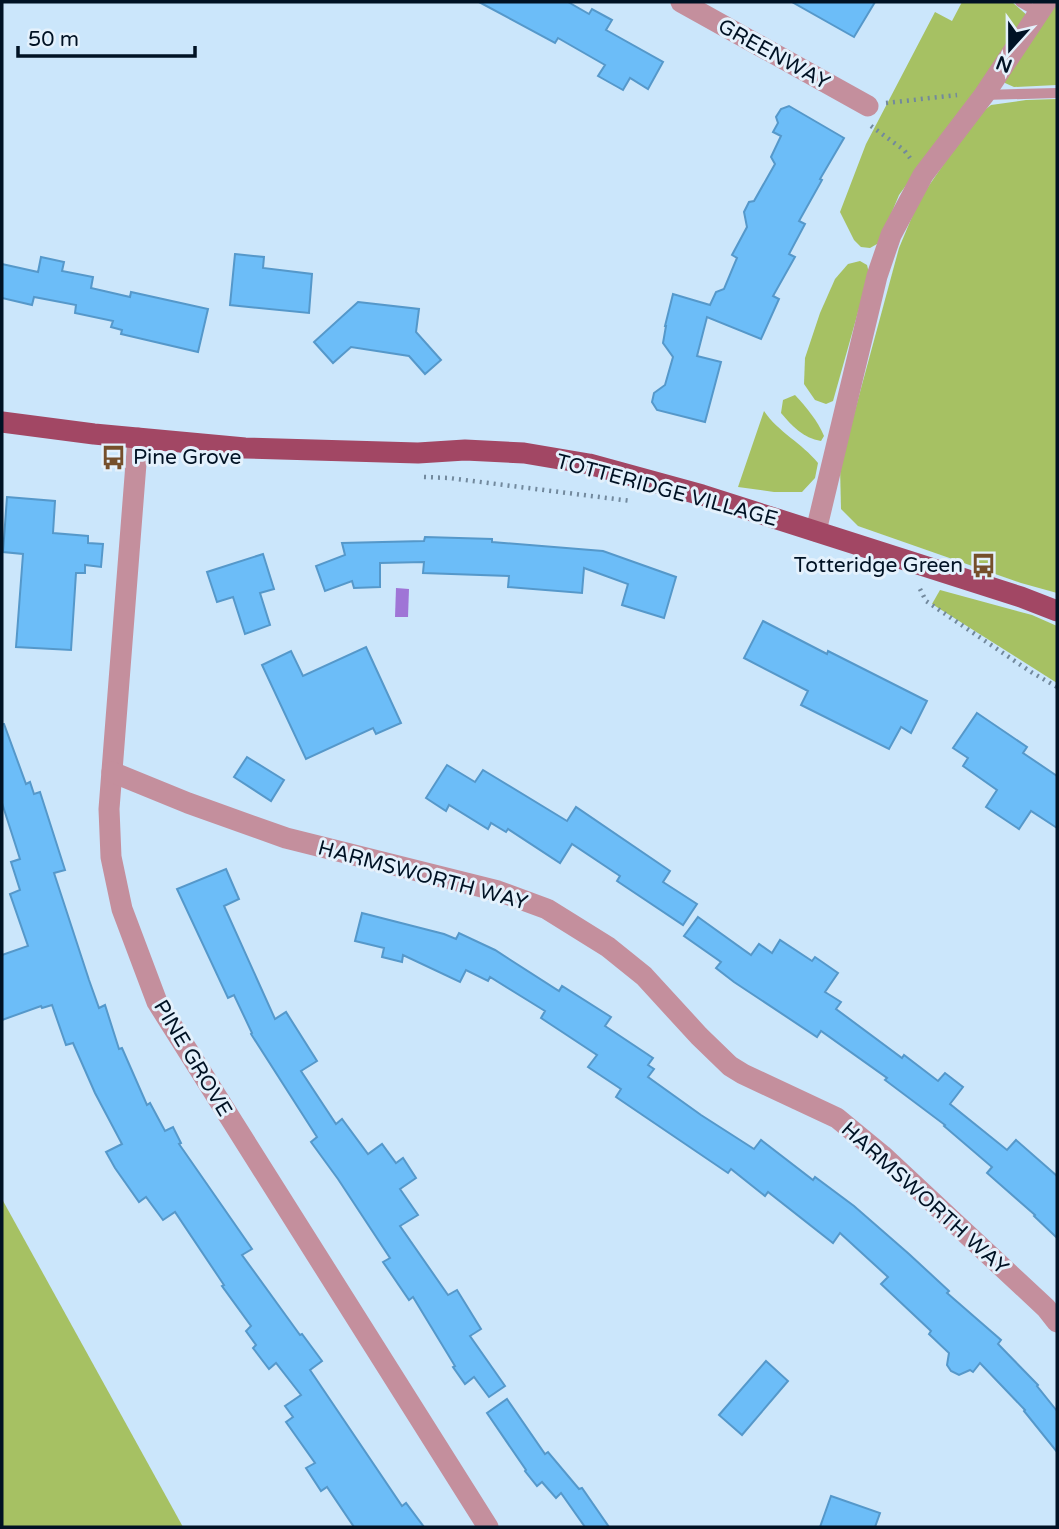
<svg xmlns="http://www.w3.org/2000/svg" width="1059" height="1529" font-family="'Varela Round',sans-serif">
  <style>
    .green { fill: #a6c163 }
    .water { fill: #9f75d6 }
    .building { fill: #6cbdf8; stroke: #5598ca; stroke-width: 2 }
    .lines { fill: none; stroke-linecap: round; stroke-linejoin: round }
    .path { stroke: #72899d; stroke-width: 4.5; stroke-dasharray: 2 5; stroke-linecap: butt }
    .lane { stroke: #c48f9d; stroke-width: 10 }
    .street { stroke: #c48f9d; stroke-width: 21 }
    .primary { stroke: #a24764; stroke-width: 21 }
    .labels { text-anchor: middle; stroke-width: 6; stroke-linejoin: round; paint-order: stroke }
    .street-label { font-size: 21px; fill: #001224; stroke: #e4f1fc }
    .poi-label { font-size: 21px; fill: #001224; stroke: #e4f1fc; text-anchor: start }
  </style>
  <rect width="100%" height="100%" fill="#cbe6fb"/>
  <!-- green -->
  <g class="green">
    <path d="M 962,2 L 1012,2 L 1029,17 L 899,195 L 882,236 L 877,244 L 870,248 L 861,247 L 854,240 L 840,212 L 866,144 L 935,12 L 952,21 Z"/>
    <path d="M 1052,2 L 1057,2 L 1057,85 L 1014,87 L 1005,83 L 1003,76 Z"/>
    <path d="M 1057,99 L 1057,593 L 1021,583 L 858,526 L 841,509 L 840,466 L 899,248 L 919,200 L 976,117 L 991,105 L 1026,100 Z"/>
    <path d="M 860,261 L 867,265 L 869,273 L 833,401 L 826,404 L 815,400 L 804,384 L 805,358 L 820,313 L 835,279 L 848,264 Z"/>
    <path d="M 795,395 C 806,407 818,421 824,436 L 821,441 C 803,438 792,426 781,413 L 783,400 Z"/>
    <path d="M 764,411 C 778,432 802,443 818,463 L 815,478 L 802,492 L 774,492 L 738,487 Z"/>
    <path d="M 940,590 L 1032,615 L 1057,626 L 1057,683 L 932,604 Z"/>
    <path d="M 2,1199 L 183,1527 L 2,1527 Z"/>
  </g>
  <!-- water -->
  <path class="water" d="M 396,588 L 409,589 L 408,617 L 395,617 Z"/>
  <!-- building -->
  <g class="building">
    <path d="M 479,2 L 568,2 L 589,14 L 592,9 L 612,20 L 606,30 L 663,62 L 648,89 L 630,78 L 623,90 L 598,76 L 605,65 L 558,38 L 555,43 Z"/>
    <path d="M 792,2 L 875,2 L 854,37 Z"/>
    <path d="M 789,106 L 844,138 L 820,179 L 822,180 L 799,221 L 805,224 L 789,254 L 795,257 L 773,296 L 779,299 L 761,339 L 707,317 L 697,356 L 721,362 L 705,422 L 657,410 L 652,402 L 654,393 L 665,385 L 673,357 L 663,343 L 666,326 L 665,326 L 673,294 L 710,305 L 716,292 L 724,289 L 737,258 L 732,255 L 747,227 L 744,212 L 749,202 L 754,201 L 775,164 L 771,157 L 781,136 L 773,132 L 778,123 L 776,117 L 781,109 Z"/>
    <path d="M 235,254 L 264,257 L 263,268 L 312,274 L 309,313 L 230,305 Z"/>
    <path d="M 41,257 L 64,262 L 62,271 L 93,277 L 91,288 L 130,297 L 131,292 L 208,309 L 198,352 L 121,334 L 122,330 L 111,327 L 113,321 L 75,313 L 76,305 L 34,297 L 32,305 L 2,298 L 2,264 L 38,272 Z"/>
    <path d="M 358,302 L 419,309 L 416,332 L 441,360 L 425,374 L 409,356 L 351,347 L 333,363 L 314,342 Z"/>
    <path d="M 7,497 L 55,501 L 53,533 L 88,536 L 88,543 L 103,544 L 101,567 L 85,565 L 85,573 L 76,573 L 71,650 L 16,647 L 23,554 L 3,552 Z"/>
    <path d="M 425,537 L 492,539 L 492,542 L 603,551 L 676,577 L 664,618 L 622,605 L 628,584 L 584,568 L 582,593 L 508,587 L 509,576 L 423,573 L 424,562 L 380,563 L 380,587 L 354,588 L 352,581 L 325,591 L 316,566 L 345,555 L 342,543 L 424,541 Z"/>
    <path d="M 263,554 L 274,589 L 260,593 L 270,625 L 245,634 L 233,597 L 217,602 L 207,572 Z"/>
    <path d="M 763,621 L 827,654 L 828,651 L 927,701 L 911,733 L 901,727 L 889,749 L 801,705 L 808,691 L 744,658 Z"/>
    <path d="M 366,647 L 401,723 L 376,734 L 373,728 L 306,759 L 262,665 L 291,651 L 303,676 Z"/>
    <path d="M 977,713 L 1027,747 L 1023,753 L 1057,776 L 1057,828 L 1031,811 L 1019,829 L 986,807 L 997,790 L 963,766 L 968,758 L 953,748 Z"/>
    <path d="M 2,724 L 4,724 L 26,784 L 30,782 L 34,794 L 40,792 L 65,870 L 54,873 L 89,980 L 99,1008 L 105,1005 L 119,1049 L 122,1048 L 147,1105 L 150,1103 L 165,1131 L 173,1127 L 181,1143 L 179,1144 L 252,1249 L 242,1255 L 300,1335 L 302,1334 L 322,1361 L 310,1370 L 402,1506 L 406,1503 L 424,1527 L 354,1527 L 327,1487 L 321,1491 L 306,1468 L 315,1463 L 286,1422 L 293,1417 L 285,1406 L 301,1395 L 276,1363 L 269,1369 L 253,1348 L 256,1345 L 246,1331 L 251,1326 L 222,1286 L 224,1285 L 175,1212 L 163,1220 L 146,1197 L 139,1202 L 115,1168 L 106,1152 L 122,1144 L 95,1093 L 73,1043 L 66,1045 L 52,1005 L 42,1008 L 41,1006 L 2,1020 L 2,955 L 28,946 L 10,894 L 20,890 L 11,862 L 20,859 L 2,803 Z"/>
    <path d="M 247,757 L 284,780 L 271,801 L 234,777 Z"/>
    <path d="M 447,765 L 475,782 L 483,770 L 567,821 L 576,807 L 670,871 L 663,882 L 697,904 L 683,925 L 617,881 L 620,876 L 572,844 L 560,863 L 508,829 L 506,832 L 491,823 L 488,829 L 449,805 L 446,811 L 426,798 Z"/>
    <path d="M 226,869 L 239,899 L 224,906 L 275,1019 L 286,1012 L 317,1061 L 301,1071 L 336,1124 L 342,1119 L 368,1154 L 382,1144 L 396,1163 L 403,1158 L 416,1178 L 400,1189 L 418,1215 L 400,1226 L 448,1295 L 457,1290 L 481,1329 L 470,1336 L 505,1386 L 489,1397 L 474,1377 L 465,1384 L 453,1367 L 455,1366 L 413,1297 L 409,1300 L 383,1262 L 390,1258 L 338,1179 L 311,1142 L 317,1137 L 251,1034 L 252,1033 L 234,995 L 228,998 L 177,889 Z"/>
    <path d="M 362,913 L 444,934 L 456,939 L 459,933 L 495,950 L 559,991 L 562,986 L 611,1017 L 605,1026 L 653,1058 L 648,1065 L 654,1069 L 648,1077 L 701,1115 L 754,1149 L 761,1140 L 813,1180 L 815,1177 L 854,1206 L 909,1254 L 949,1291 L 947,1293 L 1001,1340 L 998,1344 L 1038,1385 L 1037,1386 L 1057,1411 L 1057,1452 L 1024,1411 L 1025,1410 L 980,1363 L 973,1372 L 970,1370 L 959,1375 L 951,1371 L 947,1365 L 949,1353 L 929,1334 L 931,1331 L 881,1284 L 888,1277 L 840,1233 L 833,1243 L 768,1192 L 765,1196 L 731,1169 L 728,1173 L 616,1097 L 621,1089 L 588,1067 L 597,1055 L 541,1018 L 545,1011 L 490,977 L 488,981 L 466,970 L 460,982 L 403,955 L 402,962 L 382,957 L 384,948 L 355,941 Z"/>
    <path d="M 698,917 L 751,955 L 759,944 L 772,953 L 780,940 L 812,961 L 815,957 L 838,973 L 825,992 L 841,1002 L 836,1009 L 902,1058 L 904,1055 L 938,1081 L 945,1073 L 963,1087 L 950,1104 L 1007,1150 L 1016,1140 L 1057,1176 L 1057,1238 L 1034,1216 L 1035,1215 L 987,1173 L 992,1167 L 944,1126 L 945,1125 L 885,1080 L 887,1078 L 821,1031 L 817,1037 L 734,982 L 716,968 L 721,962 L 684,936 Z"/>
    <path d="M 766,1361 L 788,1381 L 742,1435 L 719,1415 Z"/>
    <path d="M 507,1399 L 545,1454 L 548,1452 L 579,1489 L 582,1488 L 609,1527 L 585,1527 L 561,1493 L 556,1498 L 542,1482 L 537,1486 L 525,1471 L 526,1470 L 487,1413 Z"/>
    <path d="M 831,1496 L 880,1513 L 875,1527 L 820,1527 Z"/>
  </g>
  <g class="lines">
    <!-- path -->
    <g class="path">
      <path d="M 886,103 L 957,95"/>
      <path d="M 871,126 L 904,150 L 910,158"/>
      <path d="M 424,477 L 449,478 L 631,501"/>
      <path d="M 920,589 L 926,601 L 1031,672 L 1057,687"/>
    </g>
    <!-- lane -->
    <g class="lane">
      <path d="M 1020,2 L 1039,13"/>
      <path d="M 984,95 L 1057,93"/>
    </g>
    <!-- street -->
    <g class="street">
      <path d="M 681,2 L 868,106"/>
      <path d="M 138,438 L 109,809 L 111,857 L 122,909 L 157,1002 L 488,1527"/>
      <path d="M 816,531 L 877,276 L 891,235 L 923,175 L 984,95 L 1046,2"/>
      <path d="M 112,772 L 188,803 L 286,838 L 498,891 L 547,909 L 608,947 L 644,976 L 699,1036 L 730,1066 L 743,1074 L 837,1118 L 882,1155 L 1046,1308 L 1057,1322"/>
    </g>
    <!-- primary -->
    <path class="primary" d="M 2,422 L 94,434 L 245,448 L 418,453 L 465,450 L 524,453 L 589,464 L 702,495 L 1021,597 L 1057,611"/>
  </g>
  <!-- icons -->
  <defs>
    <symbol id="bus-bare" viewBox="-9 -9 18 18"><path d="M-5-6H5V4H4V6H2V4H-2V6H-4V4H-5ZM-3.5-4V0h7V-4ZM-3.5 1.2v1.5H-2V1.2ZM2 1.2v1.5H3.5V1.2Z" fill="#754f2b" stroke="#e4f1fc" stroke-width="2.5" paint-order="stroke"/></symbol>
  </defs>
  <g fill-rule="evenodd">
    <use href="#bus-bare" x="96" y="440" width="35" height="35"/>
    <use href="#bus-bare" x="966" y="548" width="35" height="35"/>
  </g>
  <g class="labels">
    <!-- street labels -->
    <g class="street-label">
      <text transform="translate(774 54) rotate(29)" y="7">GREENWAY</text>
      <text transform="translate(667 490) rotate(15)" y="7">TOTTERIDGE VILLAGE</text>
      <text transform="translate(423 875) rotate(15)" y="7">HARMSWORTH WAY</text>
      <text transform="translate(193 1058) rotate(59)" y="7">PINE GROVE</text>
      <text transform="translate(925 1198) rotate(42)" y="7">HARMSWORTH WAY</text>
    </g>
    <!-- poi labels -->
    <g class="poi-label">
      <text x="133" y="464">Pine Grove</text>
      <text x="963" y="572" text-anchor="end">Totteridge Green</text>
    </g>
  </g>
  <!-- border -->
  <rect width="1059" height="1529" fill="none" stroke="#001224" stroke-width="7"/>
  <!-- north arrow -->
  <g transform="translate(1010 49) rotate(201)" stroke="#e4f1fc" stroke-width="5" paint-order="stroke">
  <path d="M0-5L12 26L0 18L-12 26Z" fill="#001224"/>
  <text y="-10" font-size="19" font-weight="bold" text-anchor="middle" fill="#001224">N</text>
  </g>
  <!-- scale -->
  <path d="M18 46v10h177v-10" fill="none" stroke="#001224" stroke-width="3.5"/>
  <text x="28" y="46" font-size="21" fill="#001224" stroke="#e4f1fc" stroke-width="5" paint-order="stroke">50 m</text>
</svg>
